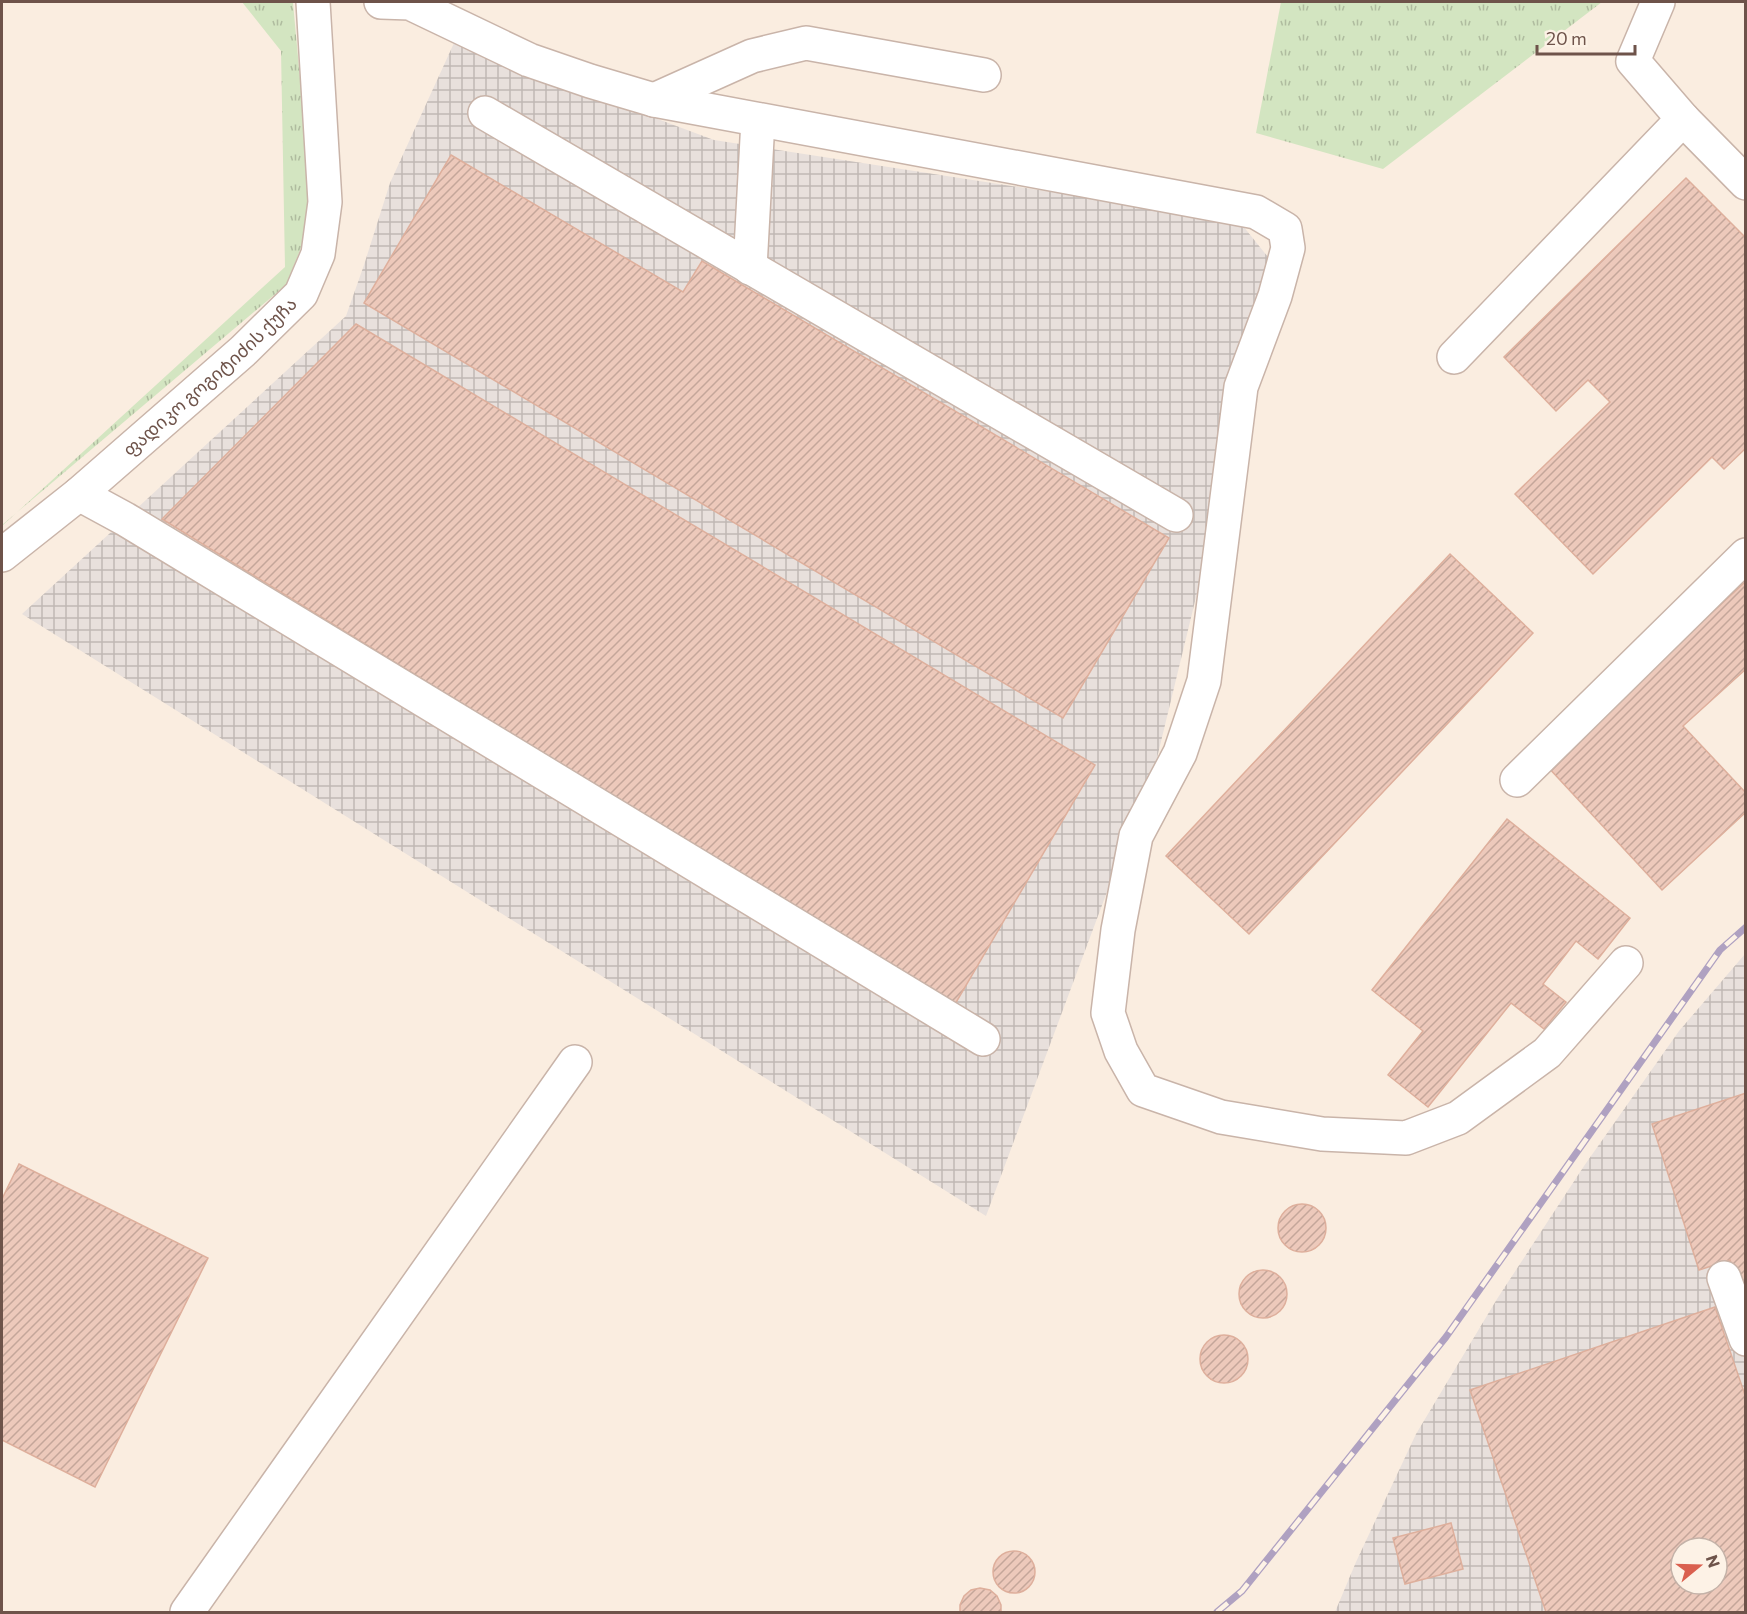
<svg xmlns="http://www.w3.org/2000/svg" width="1747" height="1614" font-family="Commissioner,'Noto Sans Georgian',sans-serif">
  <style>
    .industrial { fill: url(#industrial-grid); fill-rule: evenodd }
    .grass { fill: url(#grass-tufts) }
    .building { fill: url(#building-hatch); stroke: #deaf9c; stroke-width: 1.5; fill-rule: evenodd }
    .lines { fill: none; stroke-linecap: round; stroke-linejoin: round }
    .minor-casing { stroke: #c9b4a9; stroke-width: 36 }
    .minor { stroke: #fff; stroke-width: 33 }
    .rail-casing { stroke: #afa1c1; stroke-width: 7 }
    .rail { stroke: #fdf2e6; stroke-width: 4.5; stroke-dasharray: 14; stroke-linecap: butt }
    .labels { text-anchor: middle; stroke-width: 6; stroke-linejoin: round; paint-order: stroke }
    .street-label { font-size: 18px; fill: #6e534a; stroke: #fdf2e6 }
  </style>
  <defs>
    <pattern id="industrial-grid" width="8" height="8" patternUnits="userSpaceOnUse" patternTransform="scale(1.5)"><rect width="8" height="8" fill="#e8e0dc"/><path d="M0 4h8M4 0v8" fill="none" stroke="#c0b8b4"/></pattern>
    <pattern id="grass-tufts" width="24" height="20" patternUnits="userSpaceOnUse" patternTransform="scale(1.5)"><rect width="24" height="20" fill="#d3e5c1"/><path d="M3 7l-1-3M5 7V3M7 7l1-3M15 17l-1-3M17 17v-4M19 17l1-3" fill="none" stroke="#afbc9f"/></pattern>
    <pattern id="building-hatch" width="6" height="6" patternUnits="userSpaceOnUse" patternTransform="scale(1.5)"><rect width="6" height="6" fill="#edc9bb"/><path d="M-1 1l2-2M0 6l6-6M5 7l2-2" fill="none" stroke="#c4a69a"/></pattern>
  </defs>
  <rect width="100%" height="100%" fill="#faede0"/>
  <!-- industrial -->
  <g class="industrial">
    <path d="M 454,43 L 714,140 L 1239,221 L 1276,267 L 1157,758 L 986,1216 L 22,614 L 346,316 L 364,265 L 390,183 Z"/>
    <path d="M 1745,954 L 1745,1612 L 1335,1612 L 1356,1562 L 1416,1434 L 1497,1299 L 1584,1166 L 1679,1031 ZM 1681,1548 L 1717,1548 L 1717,1584 L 1681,1584 Z"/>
  </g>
  <!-- grass -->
  <g class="grass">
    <path d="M 242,2 L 293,3 L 313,218 L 286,285 L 2,525 L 2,526 L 285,267 L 281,51 Z"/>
    <path d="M 1281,2 L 1602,2 L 1383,169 L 1256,133 Z"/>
  </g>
  <!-- building -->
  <g class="building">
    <path d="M 451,155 L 683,292 L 702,261 L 1169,538 L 1063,718 L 364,303 Z"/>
    <path d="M 1686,178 L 1746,238 L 1746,448 L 1724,469 L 1712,457 L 1593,574 L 1515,494 L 1610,402 L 1588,380 L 1556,411 L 1504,357 Z"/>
    <path d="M 356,324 L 1095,765 L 954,1006 L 162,519 Z"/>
    <path d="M 1450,554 L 1533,633 L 1249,934 L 1166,856 Z"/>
    <path d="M 1746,581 L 1746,669 L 1683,726 L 1746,793 L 1746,812 L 1662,890 L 1547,766 Z"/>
    <path d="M 1507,819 L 1630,918 L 1598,959 L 1576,941 L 1543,984 L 1566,1002 L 1544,1029 L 1511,1003 L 1428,1107 L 1388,1075 L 1423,1031 L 1372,990 Z"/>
    <path d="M 1746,1093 L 1746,1307 L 1730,1260 L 1699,1270 L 1652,1124 Z"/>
    <path d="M 19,1164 L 208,1258 L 95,1487 L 2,1440 L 2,1199 Z"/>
    <circle cx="1302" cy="1228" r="24"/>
    <circle cx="1263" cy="1294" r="24"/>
    <path d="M 1715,1307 L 1746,1398 L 1746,1612 L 1546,1612 L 1470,1390 ZM 1681,1548 L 1717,1548 L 1717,1584 L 1681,1584 Z"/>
    <circle cx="1224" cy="1359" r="24"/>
    <path d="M 1451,1523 L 1463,1569 L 1405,1584 L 1393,1538 Z"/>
    <circle cx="1014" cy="1572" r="21"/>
    <path d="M 980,1588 L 990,1590 L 997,1596 L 1001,1605 L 1001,1612 L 960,1612 L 960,1605 L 964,1596 L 971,1590 Z"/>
  </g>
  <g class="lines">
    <defs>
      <g id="minor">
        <path d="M 381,2 L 410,3 L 529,60 L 590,81 L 654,100 L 1256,212 L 1285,229 L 1288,248 L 1275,296 L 1241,387 L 1204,681 L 1180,753 L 1136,836 L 1118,930 L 1108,1013 L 1121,1051 L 1143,1090 L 1221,1117 L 1322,1134 L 1406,1138 L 1458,1118 L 1547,1053 L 1626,963"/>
        <path d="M 654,100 L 752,56 L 806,43 L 984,75"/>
        <path d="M 485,113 L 1176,515"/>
        <path d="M 1683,119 L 1746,183"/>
        <path d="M 750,268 L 758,120"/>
        <path d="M 1454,357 L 1683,119 L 1633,61 L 1658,2"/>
        <path d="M 79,494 L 125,519 L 983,1039"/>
        <path id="s1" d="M 2,555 L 79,494 L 243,351 L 301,294 L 318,254 L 325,202 L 313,2"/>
        <path d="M 1517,780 L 1746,555"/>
        <path d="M 1724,1278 L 1746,1339"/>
        <path d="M 187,1612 L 575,1062"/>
      </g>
    </defs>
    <!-- minor casing -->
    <use href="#minor" class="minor-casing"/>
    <!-- minor -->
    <use href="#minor" class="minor"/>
    <defs>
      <path id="rail" d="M 1217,1612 L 1242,1591 L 1446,1337 L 1720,950 L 1746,927"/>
    </defs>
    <!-- rail casing -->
    <use href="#rail" class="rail-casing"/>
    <!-- rail -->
    <use href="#rail" class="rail"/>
  </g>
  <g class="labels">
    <!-- street labels -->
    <g class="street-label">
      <text dy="6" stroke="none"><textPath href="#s1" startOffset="274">ფადიკო გოგიტიძის ქუჩა</textPath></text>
    </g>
  </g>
  <!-- border -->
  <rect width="1747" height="1614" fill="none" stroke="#6e534a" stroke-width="6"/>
  <!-- north arrow -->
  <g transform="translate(1699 1566) rotate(71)"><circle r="28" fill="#fdf2e6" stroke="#c4b2a8" stroke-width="1.5"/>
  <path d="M0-4.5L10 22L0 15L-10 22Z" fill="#da604f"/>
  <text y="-9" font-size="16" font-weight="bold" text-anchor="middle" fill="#6e534a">N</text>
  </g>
  <!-- scale -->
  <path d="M1537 45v9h98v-9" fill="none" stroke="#6e534a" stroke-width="3"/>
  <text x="1546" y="45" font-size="18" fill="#6e534a" stroke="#fdf2e6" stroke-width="4.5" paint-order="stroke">20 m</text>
</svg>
